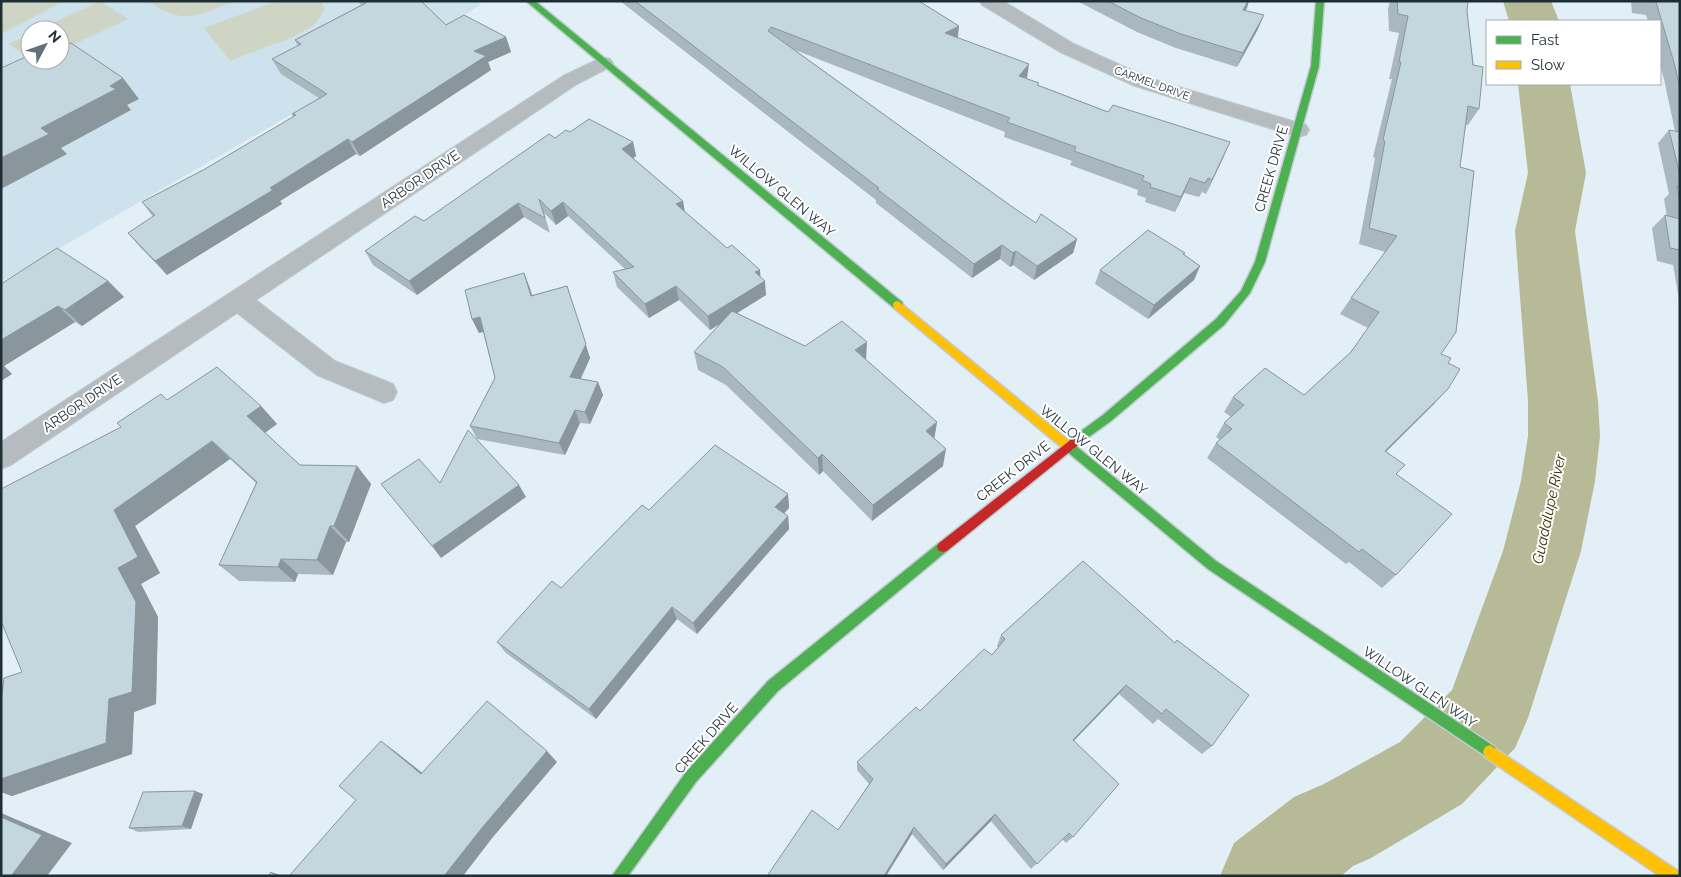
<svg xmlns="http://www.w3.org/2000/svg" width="1681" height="877" font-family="Raleway,sans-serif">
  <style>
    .built { fill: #cde2ec; fill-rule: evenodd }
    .green { fill: #cfd5c5 }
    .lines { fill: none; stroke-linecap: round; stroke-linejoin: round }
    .river { fill: #b7ba97; fill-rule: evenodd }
    .street-casing { stroke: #c0cbd2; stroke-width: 2 }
    .fast-casing { stroke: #c0cbd2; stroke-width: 3 }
    .slow-casing { stroke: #c0cbd2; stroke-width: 3 }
    .jam-casing { stroke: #c0cbd2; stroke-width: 3 }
    .street { fill: #b4bcc0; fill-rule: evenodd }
    .fast { fill: #4caf50; fill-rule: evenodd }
    .slow { fill: #ffc107; fill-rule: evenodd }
    .jam { fill: #c62828; fill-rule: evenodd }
    .wall { fill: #a9b8bf }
    .shaded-wall { fill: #89969b }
    .building { fill: #c4d6de; stroke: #89969b }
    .labels { text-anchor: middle; stroke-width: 4; stroke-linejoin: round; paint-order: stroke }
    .far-street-label { font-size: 11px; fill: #1e2e35; stroke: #fff }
    .street-label { font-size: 14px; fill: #1e2e35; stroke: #fff }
    .water-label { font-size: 15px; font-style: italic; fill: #343205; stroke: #fff }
  </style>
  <rect width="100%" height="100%" fill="#e2eff6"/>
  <!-- built -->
  <path class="built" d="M 1,1 L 477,1 L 481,5 L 1,282 ZM 30,30 L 60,30 L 60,60 L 30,60 Z"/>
  <!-- green -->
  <g class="green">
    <path d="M 6,1 L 64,1 L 1,34 L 1,4 Z"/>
    <path d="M 100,1 L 128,19 L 60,51 L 60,30 L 38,30 Z"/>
    <path d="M 147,1 L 235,1 C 196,16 185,26 147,1 Z"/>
    <path d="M 277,1 L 322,1 L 325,10 L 314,25 L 293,37 L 230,61 L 204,28 Z"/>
    <path d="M 30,34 L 30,59 L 8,44 Z"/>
  </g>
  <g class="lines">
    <!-- river -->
    <g class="river">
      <path d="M 1503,1 L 1551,1 L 1559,21 L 1509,21 Z"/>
      <path d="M 1518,84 L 1570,84 L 1586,173 L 1575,231 L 1598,401 L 1600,436 L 1595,481 L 1581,551 L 1528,718 L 1515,748 L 1462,804 L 1371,858 L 1353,866 L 1341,876 L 1220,876 L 1234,843 L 1294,797 L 1324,784 L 1400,742 L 1452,690 L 1503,551 L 1521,481 L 1528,436 L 1528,401 L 1515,231 L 1528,173 Z"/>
    </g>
    <defs>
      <g id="street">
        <path d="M 980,1 L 1003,1 L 1074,44 L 1149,78 L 1306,125 L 1309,130 L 1306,135 L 1298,137 L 1135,86 L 1060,52 L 982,5 Z"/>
        <path d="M 603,57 L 610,59 L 613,63 L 610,67 L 577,84 L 256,300 L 335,361 L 393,384 L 397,392 L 393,400 L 384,403 L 317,375 L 237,313 L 11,465 L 1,469 L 1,442 L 563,76 Z"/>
      </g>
      <g id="fast">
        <path d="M 526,1 L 535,1 L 902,302 L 903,305 L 902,308 L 894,308 Z"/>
        <path d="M 1316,1 L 1324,1 L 1319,66 L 1265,262 L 1250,293 L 1224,325 L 1111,421 L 1076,446 L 1216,561 L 1495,747 L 1497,752 L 1495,757 L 1490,759 L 1208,569 L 1065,450 L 1063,447 L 1069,440 L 1103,415 L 1216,319 L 1241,291 L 1255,262 L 1311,66 Z"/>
        <path d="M 943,542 L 947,543 L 949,547 L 947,551 L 778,691 L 696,782 L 628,876 L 612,876 L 686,772 L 768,681 L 939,543 Z"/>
      </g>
      <g id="slow">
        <path d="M 898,301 L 1073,444 L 1075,447 L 1073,450 L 1065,450 L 894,308 L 893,305 L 894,302 Z"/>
        <path d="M 1490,745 L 1678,871 L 1680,876 L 1660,876 L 1485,757 L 1483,752 L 1485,747 Z"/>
      </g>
      <path id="jam" d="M 1073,438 L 1077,440 L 1079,443 L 1077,446 L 947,551 L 943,552 L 939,551 L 937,547 L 939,543 Z"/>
    </defs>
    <!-- street casing -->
    <use href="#street" class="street-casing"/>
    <!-- fast casing -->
    <use href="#fast" class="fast-casing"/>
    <!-- slow casing -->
    <use href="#slow" class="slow-casing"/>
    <!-- jam casing -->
    <use href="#jam" class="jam-casing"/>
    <!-- street -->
    <use href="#street" class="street"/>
    <!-- fast -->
    <use href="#fast" class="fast"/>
    <!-- slow -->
    <use href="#slow" class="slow"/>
    <!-- jam -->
    <use href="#jam" class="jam"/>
  </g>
  <!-- wall -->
  <g class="wall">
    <path d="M 358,1 L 421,1 L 446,25 L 506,37 L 511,52 L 488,62 L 491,70 L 360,156 L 356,154 L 280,201 L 282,204 L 167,275 L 140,247 L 128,233 L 153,217 L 142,202 L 205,169 L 293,117 L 292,114 L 319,98 L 281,74 L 272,59 L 298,46 L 295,40 L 361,5 Z"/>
    <path d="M 620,1 L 919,1 L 959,26 L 958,38 L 1038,85 L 1224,156 L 1206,194 L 1202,192 L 1199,197 L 1184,193 L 1175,212 L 1145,202 L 1146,198 L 1137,195 L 1138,190 L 1070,165 L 1072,161 L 1004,137 L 1005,132 L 795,50 L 1011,206 L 1036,223 L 1077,239 L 1073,253 L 1034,280 L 1013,265 L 1010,267 L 1000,259 L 972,278 L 876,203 L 876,200 Z"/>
    <path d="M 1077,1 L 1249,1 L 1245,10 L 1258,29 L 1237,67 L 1176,48 L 1137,32 Z"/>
    <path d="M 1390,1 L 1468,1 L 1467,11 L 1479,109 L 1468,125 L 1465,125 L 1460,167 L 1441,354 L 1448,363 L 1434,404 L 1386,452 L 1396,474 L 1396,575 L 1382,588 L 1349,562 L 1346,564 L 1207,458 L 1216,443 L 1220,440 L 1216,437 L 1224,423 L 1231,417 L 1224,412 L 1233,397 L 1304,395 L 1350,353 L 1368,328 L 1340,314 L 1351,298 L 1385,252 L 1359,244 L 1375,158 L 1373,157 L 1392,79 L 1389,79 L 1399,33 L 1389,31 L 1388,9 Z"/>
    <path d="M 1631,1 L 1680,1 L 1680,305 L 1673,265 L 1657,261 L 1652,228 L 1665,215 L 1667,216 L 1664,199 L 1669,194 L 1658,143 L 1669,130 L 1675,131 L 1664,79 L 1660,65 L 1660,21 L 1648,21 L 1646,15 L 1632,13 Z"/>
    <path d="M 570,132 L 633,142 L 636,156 L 633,158 L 683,201 L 685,212 L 760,276 L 766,295 L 737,313 L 805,346 L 866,360 L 937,422 L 934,439 L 943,466 L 872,521 L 823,471 L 819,475 L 726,385 L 698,370 L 694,352 L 720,324 L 710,330 L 679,300 L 649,318 L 617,287 L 613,272 L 625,269 L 568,216 L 556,225 L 544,213 L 550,233 L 524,217 L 417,295 L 373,265 L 365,251 L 424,221 L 555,138 Z"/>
    <path d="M 1185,253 L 1184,255 L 1200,266 L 1194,280 L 1148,319 L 1095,284 L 1100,270 Z"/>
    <path d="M 524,273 L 532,295 L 567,286 L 590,358 L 581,379 L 598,382 L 603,395 L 590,424 L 580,423 L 565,455 L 477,439 L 470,426 L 495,378 L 483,332 L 479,333 L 472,319 Z"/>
    <path d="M 108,281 L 124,297 L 82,326 L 75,322 L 4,366 L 12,374 L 1,381 L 1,284 Z"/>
    <path d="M 167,400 L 261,406 L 277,424 L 265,433 L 300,465 L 357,466 L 371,484 L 349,542 L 346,542 L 333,575 L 298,574 L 295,582 L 239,581 L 219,565 L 256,483 L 230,459 L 135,526 L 160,573 L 141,584 L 158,617 L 156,704 L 134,712 L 132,754 L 12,796 L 1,792 L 1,701 L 22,672 L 121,427 Z"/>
    <path d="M 788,494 L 789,508 L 784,513 L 788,516 L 789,529 L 697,634 L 677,619 L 596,719 L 506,653 L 497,642 L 561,588 L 649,510 Z"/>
    <path d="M 1083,561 L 1212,746 L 1202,754 L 1158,719 L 1153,724 L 1119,694 L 1074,740 L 1073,837 L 1066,843 L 1062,839 L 1031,869 L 991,821 L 943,870 L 912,834 L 886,876 L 767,876 L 838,830 L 869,784 L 857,770 L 857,762 L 992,655 L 998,647 L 997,646 L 1001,635 Z"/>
    <path d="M 203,794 L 191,829 L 138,832 L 129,828 Z"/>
  </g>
  <!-- shaded-wall -->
  <g class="shaded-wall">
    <path d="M 1248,1 L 1249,1 L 1247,8 L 1238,24 L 1243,10 Z"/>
    <path d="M 1264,15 L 1258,29 L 1237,67 L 1243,53 Z"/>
    <path d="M 959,26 L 957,40 L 945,33 Z"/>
    <path d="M 506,37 L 511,52 L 488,62 L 491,70 L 360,156 L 352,142 L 474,51 Z"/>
    <path d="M 1029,64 L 1027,78 L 1019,76 Z"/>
    <path d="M 123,78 L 139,99 L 127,105 L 131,110 L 61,148 L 67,154 L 1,189 L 1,158 L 41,128 L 110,86 Z"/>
    <path d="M 348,139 L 356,154 L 280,201 L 282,204 L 167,275 L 155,261 Z"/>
    <path d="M 633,142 L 636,156 L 626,164 L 622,149 Z"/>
    <path d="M 1230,142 L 1224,156 L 1206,194 L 1212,180 Z"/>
    <path d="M 1190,178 L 1184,193 L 1175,212 L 1181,197 Z"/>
    <path d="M 683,201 L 685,215 L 676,204 Z"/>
    <path d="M 563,202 L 568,216 L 556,225 L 551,211 Z"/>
    <path d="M 518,203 L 524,217 L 417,295 L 409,281 Z"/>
    <path d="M 1077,239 L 1073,253 L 1034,280 L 1037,266 Z"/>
    <path d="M 1002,245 L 1000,259 L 972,278 L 974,264 Z"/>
    <path d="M 1016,251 L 1013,265 L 1010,267 L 1013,253 Z"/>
    <path d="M 1200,266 L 1194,280 L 1148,319 L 1154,305 Z"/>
    <path d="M 760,270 L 761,283 L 765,281 L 766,295 L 710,330 L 708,316 L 755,272 Z"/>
    <path d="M 524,273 L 530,288 L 536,310 L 531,296 Z"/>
    <path d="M 108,281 L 124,297 L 82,326 L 65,310 Z"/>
    <path d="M 567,286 L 590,358 L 575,390 L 570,377 Z"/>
    <path d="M 676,286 L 679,300 L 649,318 L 645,304 Z"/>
    <path d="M 58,306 L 75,322 L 4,366 L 12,374 L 1,381 L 1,340 Z"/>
    <path d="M 480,317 L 486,331 L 479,333 L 472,319 Z"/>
    <path d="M 867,342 L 866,360 L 855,350 Z"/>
    <path d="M 598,382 L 603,395 L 590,424 L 585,412 Z"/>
    <path d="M 1448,389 L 1434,404 L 1372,465 L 1385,451 Z"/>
    <path d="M 261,406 L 277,424 L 263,434 L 247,416 Z"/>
    <path d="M 575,410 L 580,423 L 565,455 L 559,443 Z"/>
    <path d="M 937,422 L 934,440 L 926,431 Z"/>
    <path d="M 212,441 L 230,459 L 135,526 L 160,573 L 141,584 L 158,617 L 156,704 L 134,712 L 132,754 L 12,796 L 1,792 L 1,779 L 109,699 L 118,568 L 114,510 Z"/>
    <path d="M 946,449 L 943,466 L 872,521 L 873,505 Z"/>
    <path d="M 822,454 L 823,471 L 819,475 L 818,458 Z"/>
    <path d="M 357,466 L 371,484 L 349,542 L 334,526 Z"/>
    <path d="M 519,485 L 526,497 L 441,558 L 432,546 Z"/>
    <path d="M 788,494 L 789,508 L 777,521 L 775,507 Z"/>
    <path d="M 788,516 L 789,529 L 697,634 L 693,623 Z"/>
    <path d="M 330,526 L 346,542 L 333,575 L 317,560 Z"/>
    <path d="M 281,559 L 298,574 L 295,582 L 278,567 Z"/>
    <path d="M 672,607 L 677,619 L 596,719 L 589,709 Z"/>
    <path d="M 1126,685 L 1119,694 L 1067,748 L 1073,740 Z"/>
    <path d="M 381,741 L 396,752 L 435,783 L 421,774 Z"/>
    <path d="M 547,751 L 557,762 L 493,837 L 463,876 L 444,876 L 481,829 Z"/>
    <path d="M 195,791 L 203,794 L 191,829 L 182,826 Z"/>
    <path d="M 1,813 L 72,843 L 47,876 L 11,876 Z"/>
    <path d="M 995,814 L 991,821 L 943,870 L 946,864 Z"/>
    <path d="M 914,827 L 912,834 L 886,876 L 884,876 Z"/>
    <path d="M 271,872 L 283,876 L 275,876 Z"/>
  </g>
  <!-- building -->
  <g class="building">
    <path d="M 364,1 L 421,1 L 446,25 L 464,15 L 506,37 L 474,51 L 486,56 L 352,142 L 348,139 L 270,188 L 273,190 L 155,261 L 128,233 L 155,215 L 142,202 L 205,169 L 296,115 L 292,114 L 327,94 L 272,59 L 301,44 L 295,40 L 366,3 Z"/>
    <path d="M 635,1 L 919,1 L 959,26 L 945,33 L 1029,64 L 1019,76 L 1039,83 L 1037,85 L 1108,112 L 1113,105 L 1230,142 L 1212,180 L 1208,178 L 1205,183 L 1190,178 L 1181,197 L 1150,187 L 1151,184 L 1142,180 L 1144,176 L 1074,151 L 1076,147 L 1007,122 L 1010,118 L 771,27 L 768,31 L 1011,206 L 1036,223 L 1041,214 L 1077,239 L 1037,266 L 1016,251 L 1013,253 L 1002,245 L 974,264 L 877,189 L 879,188 Z"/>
    <path d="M 1108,1 L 1248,1 L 1243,10 L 1264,15 L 1243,53 L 1181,34 L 1141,18 Z"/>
    <path d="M 1397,1 L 1468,1 L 1467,11 L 1473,65 L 1483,67 L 1479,109 L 1468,106 L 1460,167 L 1474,171 L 1456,332 L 1441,354 L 1451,358 L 1448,363 L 1460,369 L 1448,389 L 1385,451 L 1405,465 L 1396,474 L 1452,514 L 1396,575 L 1362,549 L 1359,552 L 1216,443 L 1232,429 L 1224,423 L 1244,405 L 1233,397 L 1265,368 L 1304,395 L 1351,352 L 1379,312 L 1351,298 L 1397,236 L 1369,228 L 1385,141 L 1383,140 L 1401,62 L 1399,62 L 1408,16 L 1398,14 Z"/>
    <path d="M 1650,1 L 1680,1 L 1680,89 L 1675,66 L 1656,2 Z"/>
    <path d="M 71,43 L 123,78 L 110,86 L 116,89 L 41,128 L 49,134 L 1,158 L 1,68 L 30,55 L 30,60 L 60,60 L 60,48 Z"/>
    <path d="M 589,119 L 633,142 L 622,149 L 683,201 L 676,204 L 727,248 L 732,245 L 760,270 L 755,272 L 765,281 L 708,316 L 676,286 L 645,304 L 613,272 L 634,267 L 563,202 L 551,211 L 539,199 L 545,218 L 518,203 L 409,281 L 365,251 L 415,216 L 424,221 L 549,134 L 555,138 L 566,130 L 570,132 Z"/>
    <path d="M 1669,130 L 1680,132 L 1680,175 Z"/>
    <path d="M 1677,186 L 1680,187 L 1680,202 Z"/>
    <path d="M 1665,215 L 1680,219 L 1680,250 L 1670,248 Z"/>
    <path d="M 1148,230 L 1185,253 L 1183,254 L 1200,266 L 1154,305 L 1100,270 Z"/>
    <path d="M 57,248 L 108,281 L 65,310 L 58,306 L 1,340 L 1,284 Z"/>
    <path d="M 524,273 L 531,296 L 567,286 L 586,344 L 570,377 L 598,382 L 585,412 L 575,410 L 559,443 L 470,426 L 495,378 L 480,317 L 472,319 L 465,290 Z"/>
    <path d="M 732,311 L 805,346 L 842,321 L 867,342 L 855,350 L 937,422 L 926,431 L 946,449 L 873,505 L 822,454 L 818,458 L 723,367 L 694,352 Z"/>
    <path d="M 217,367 L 261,406 L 247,416 L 300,465 L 357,466 L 334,526 L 330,526 L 317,560 L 281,559 L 278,567 L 219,565 L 257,482 L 212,441 L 114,510 L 138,557 L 118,568 L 136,602 L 132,692 L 109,699 L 106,743 L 1,779 L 1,701 L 4,678 L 22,672 L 1,621 L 1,489 L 121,427 L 117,423 L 161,394 L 167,400 Z"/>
    <path d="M 468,430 L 519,485 L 432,546 L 381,484 L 419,459 L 440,483 Z"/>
    <path d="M 715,445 L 788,494 L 775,507 L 788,516 L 693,623 L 672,607 L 589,709 L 497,642 L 552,581 L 561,588 L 642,505 L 649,510 Z"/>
    <path d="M 1083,561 L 1175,643 L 1177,640 L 1249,695 L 1212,746 L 1166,709 L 1162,714 L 1126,685 L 1073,740 L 1119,784 L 1073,837 L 1069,833 L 1037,864 L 995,814 L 946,864 L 914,827 L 884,876 L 767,876 L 812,810 L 838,830 L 873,779 L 857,762 L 916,707 L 920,711 L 984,649 L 992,655 L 1005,639 L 1001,635 Z"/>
    <path d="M 487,701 L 547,751 L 481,829 L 444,876 L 289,876 L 356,800 L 339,786 L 381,741 L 421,774 Z"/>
    <path d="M 195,791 L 182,826 L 129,828 L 143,792 Z"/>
    <path d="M 1,817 L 42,835 L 11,876 L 1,876 Z"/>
    <path d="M 271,872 L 275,876 L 268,876 Z"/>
  </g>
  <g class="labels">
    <!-- far-street labels -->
    <g class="far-street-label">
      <text transform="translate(1152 83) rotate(20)" y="4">CARMEL DRIVE</text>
    </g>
    <!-- street labels -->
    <g class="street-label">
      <text transform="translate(1271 169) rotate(-74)" y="5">CREEK DRIVE</text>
      <text transform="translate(420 179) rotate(-34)" y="5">ARBOR DRIVE</text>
      <text transform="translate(782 191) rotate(40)" y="5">WILLOW GLEN WAY</text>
      <text transform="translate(82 403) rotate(-34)" y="5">ARBOR DRIVE</text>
      <text transform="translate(1094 450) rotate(39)" y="5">WILLOW GLEN WAY</text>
      <text transform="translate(1013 471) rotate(-38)" y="5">CREEK DRIVE</text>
      <text transform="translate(1420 687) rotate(34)" y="5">WILLOW GLEN WAY</text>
      <text transform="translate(706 738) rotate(-49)" y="5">CREEK DRIVE</text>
    </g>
    <!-- water labels -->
    <g class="water-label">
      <text transform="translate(1549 509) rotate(-78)" y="5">Guadalupe River</text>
    </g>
  </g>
  <!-- border -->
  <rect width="1681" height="877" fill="none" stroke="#1e2e35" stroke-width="5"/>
  <!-- legend -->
  <rect x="1486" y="20" width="175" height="65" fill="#ffffff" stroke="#a5abae"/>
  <rect x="1496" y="36" width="25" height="8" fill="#4caf50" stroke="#a5abae"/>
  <text x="1531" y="45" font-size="15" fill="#1e2e35">Fast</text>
  <rect x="1496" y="61" width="25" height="8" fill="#ffc107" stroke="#a5abae"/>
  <text x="1531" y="70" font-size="15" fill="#1e2e35">Slow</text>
  <!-- north arrow -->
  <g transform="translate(45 45) rotate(49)"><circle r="24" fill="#ffffff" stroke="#a5abae"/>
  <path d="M0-4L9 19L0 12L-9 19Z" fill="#637279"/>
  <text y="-8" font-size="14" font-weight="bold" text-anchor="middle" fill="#1e2e35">N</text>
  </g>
</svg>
